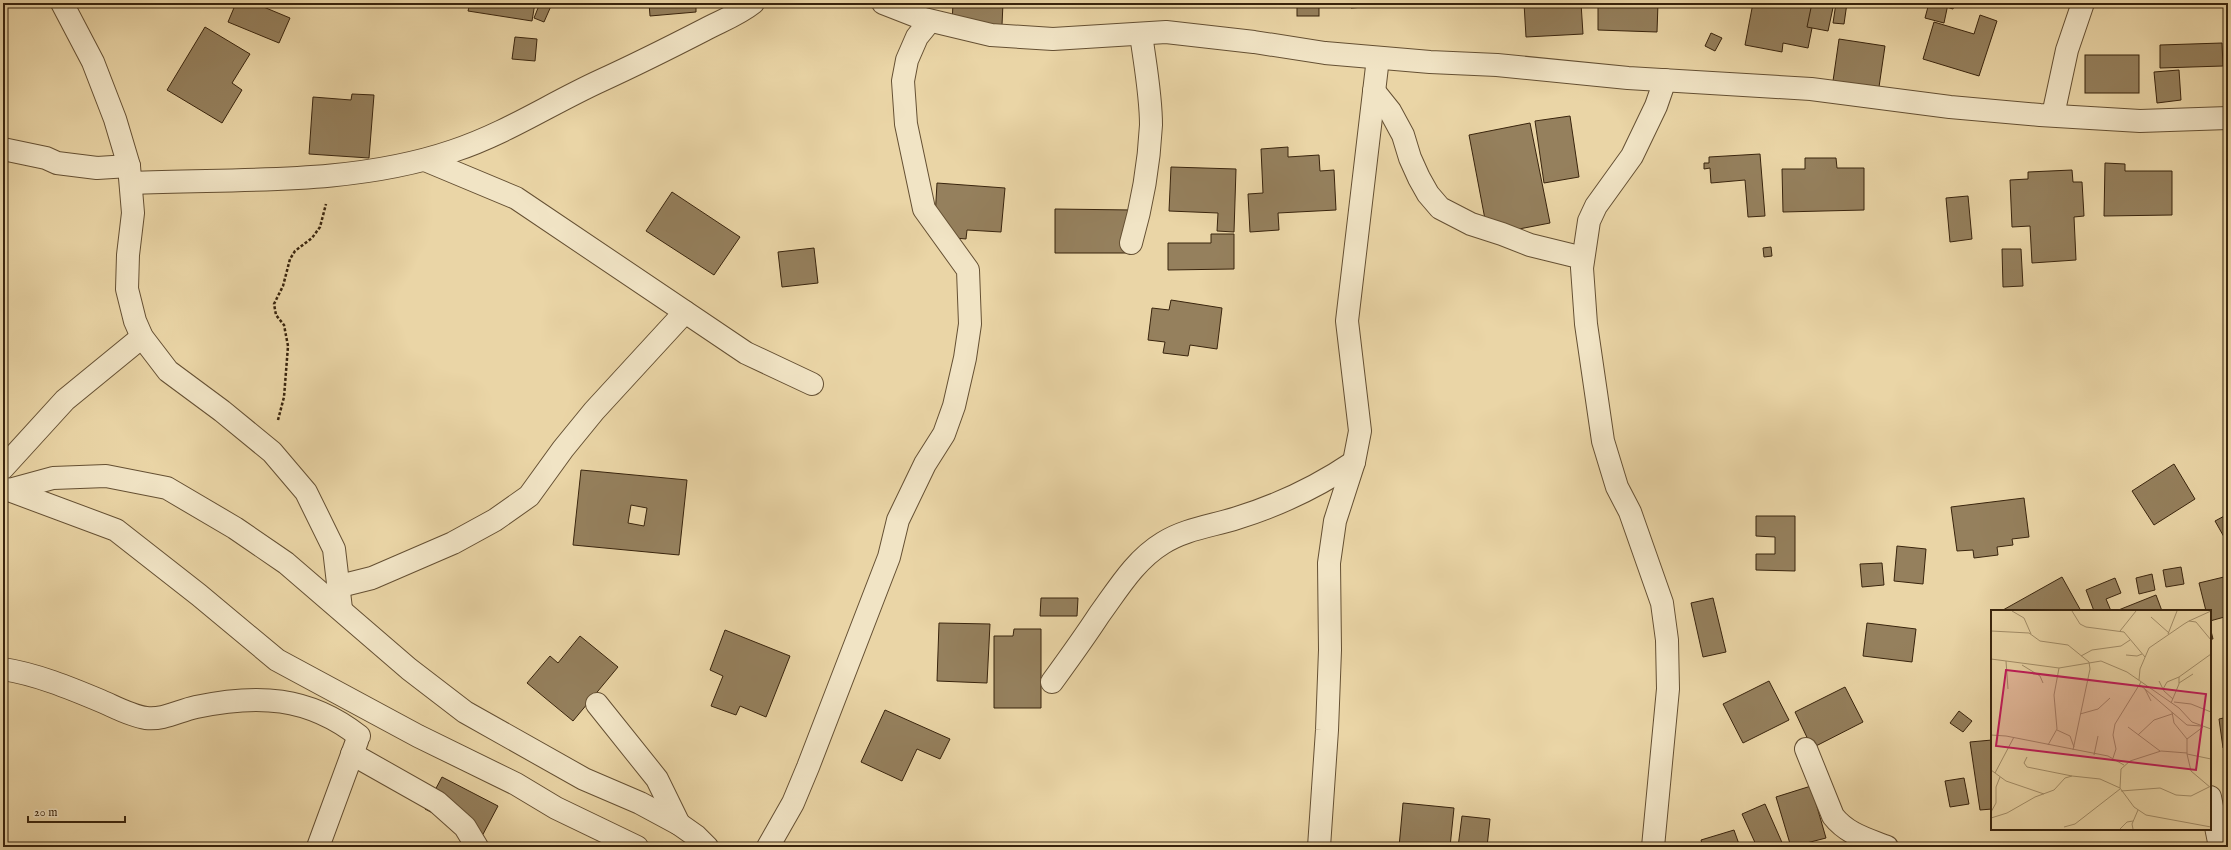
<svg xmlns="http://www.w3.org/2000/svg" width="2231" height="850" font-family="'IM FELL English',serif">
  <style>
    .building { fill: #95805d; stroke: #39240d; fill-rule: evenodd }
    .lines { fill: none; stroke-linecap: round; stroke-linejoin: round }
    .minor-casing { stroke: #655033; stroke-width: 24 }
    .path { stroke: #39240d; stroke-width: 2.5; stroke-dasharray: 3 2; stroke-linecap: butt }
    .minor { stroke: #f1e4c5; stroke-width: 22 }
    .inset-road { fill: none; stroke: #a38e69; stroke-width: 1 }
    .view { fill: #c2185b; fill-opacity: 0.15; stroke: #c2185b; stroke-width: 2 }
    .inset-edge { fill: none; stroke: #39240d; stroke-width: 2 }
  </style>
  <rect width="100%" height="100%" fill="#ead5a6"/>
  <filter id="stains"><feTurbulence type="fractalNoise" baseFrequency=".005" numOctaves="4"/><feColorMatrix values="0 0 0 0 .2 0 0 0 0 .09 0 0 0 0 .02 0 0 0 .5 -.17"/></filter>
  <radialGradient id="worn" r=".72"><stop offset=".6" stop-color="#630" stop-opacity="0"/><stop offset="1" stop-color="#630" stop-opacity=".3"/></radialGradient>
  <!-- building -->
  <g class="building">
    <path d="M 236,3 L 254,3 L 290,18 L 279,43 L 228,22 Z"/>
    <path d="M 470,3 L 535,3 L 532,21 L 468,11 Z"/>
    <path d="M 540,3 L 551,6 L 544,22 L 534,18 Z"/>
    <path d="M 649,3 L 696,3 L 696,12 L 650,16 Z"/>
    <path d="M 953,3 L 1003,3 L 1002,25 L 952,24 Z"/>
    <rect x="1297" y="3" width="22" height="13"/>
    <path d="M 1351,3 L 1363,3 L 1364,7 L 1351,8 Z"/>
    <path d="M 1524,3 L 1581,3 L 1583,34 L 1526,37 Z"/>
    <path d="M 1598,3 L 1658,3 L 1657,32 L 1598,30 Z"/>
    <path d="M 1753,3 L 1817,3 L 1808,48 L 1783,43 L 1782,52 L 1745,45 Z"/>
    <path d="M 1812,3 L 1834,3 L 1828,31 L 1807,27 Z"/>
    <path d="M 1836,3 L 1847,3 L 1844,24 L 1833,23 Z"/>
    <path d="M 1929,3 L 1948,4 L 1944,23 L 1925,18 Z"/>
    <path d="M 1932,3 L 1955,3 L 1953,9 Z"/>
    <path d="M 1970,3 L 1984,3 L 1982,7 Z"/>
    <path d="M 1980,15 L 1997,21 L 1979,76 L 1923,59 L 1934,22 L 1974,34 Z"/>
    <path d="M 205,27 L 250,54 L 232,83 L 242,90 L 222,123 L 167,90 Z"/>
    <path d="M 1711,33 L 1722,38 L 1715,51 L 1705,46 Z"/>
    <path d="M 515,37 L 537,39 L 535,61 L 512,59 Z"/>
    <path d="M 1839,39 L 1885,46 L 1879,87 L 1833,81 Z"/>
    <path d="M 2222,43 L 2223,66 L 2160,68 L 2160,45 Z"/>
    <rect x="2085" y="55" width="54" height="38"/>
    <path d="M 2179,70 L 2181,100 L 2157,103 L 2154,72 Z"/>
    <path d="M 352,94 L 374,95 L 369,158 L 309,154 L 313,97 L 351,100 Z"/>
    <path d="M 1570,116 L 1579,177 L 1544,183 L 1535,121 Z"/>
    <path d="M 1530,123 L 1550,223 L 1488,235 L 1469,135 Z"/>
    <path d="M 1288,147 L 1288,157 L 1319,155 L 1320,171 L 1334,170 L 1336,210 L 1278,213 L 1279,230 L 1250,232 L 1248,194 L 1263,193 L 1261,149 Z"/>
    <path d="M 1760,154 L 1765,216 L 1748,217 L 1745,180 L 1711,183 L 1710,168 L 1704,169 L 1704,163 L 1709,163 L 1709,157 Z"/>
    <path d="M 1805,158 L 1836,158 L 1837,168 L 1864,168 L 1864,210 L 1783,212 L 1782,169 L 1805,169 Z"/>
    <path d="M 2105,163 L 2125,164 L 2125,171 L 2172,171 L 2172,215 L 2104,216 Z"/>
    <path d="M 1171,167 L 1236,169 L 1234,232 L 1217,231 L 1218,213 L 1169,211 Z"/>
    <path d="M 2072,170 L 2073,182 L 2082,182 L 2084,216 L 2074,217 L 2076,260 L 2032,263 L 2030,226 L 2012,227 L 2010,180 L 2028,179 L 2028,172 Z"/>
    <path d="M 937,183 L 1005,188 L 1001,232 L 967,230 L 966,239 L 934,236 Z"/>
    <path d="M 672,192 L 740,237 L 714,275 L 646,231 Z"/>
    <path d="M 1968,196 L 1972,239 L 1950,242 L 1946,198 Z"/>
    <path d="M 1055,209 L 1133,210 L 1133,253 L 1055,253 Z"/>
    <path d="M 1211,234 L 1234,234 L 1234,269 L 1168,270 L 1168,243 L 1211,243 Z"/>
    <path d="M 1771,247 L 1772,256 L 1764,257 L 1763,248 Z"/>
    <path d="M 814,248 L 818,283 L 782,287 L 778,252 Z"/>
    <path d="M 2002,249 L 2021,249 L 2023,286 L 2003,287 Z"/>
    <path d="M 1171,300 L 1222,308 L 1217,349 L 1190,345 L 1188,356 L 1163,353 L 1165,342 L 1148,340 L 1152,308 L 1169,310 Z"/>
    <path d="M 2174,464 L 2195,499 L 2154,525 L 2132,491 Z"/>
    <path d="M 581,470 L 687,480 L 679,555 L 573,545 ZM 631,505 L 647,508 L 644,526 L 628,523 Z"/>
    <path d="M 2024,498 L 2029,537 L 2012,539 L 2013,545 L 1997,547 L 1998,555 L 1974,558 L 1973,550 L 1957,551 L 1951,507 Z"/>
    <path d="M 2228,514 L 2228,544 L 2215,521 Z"/>
    <path d="M 1756,516 L 1795,516 L 1795,571 L 1756,570 L 1756,554 L 1775,554 L 1775,537 L 1756,536 Z"/>
    <path d="M 1897,546 L 1926,549 L 1923,584 L 1894,581 Z"/>
    <path d="M 1882,563 L 1884,585 L 1862,587 L 1860,564 Z"/>
    <path d="M 2181,567 L 2184,584 L 2166,587 L 2163,570 Z"/>
    <path d="M 2152,574 L 2155,590 L 2139,594 L 2136,578 Z"/>
    <path d="M 2228,576 L 2228,616 L 2210,621 L 2210,611 L 2206,611 L 2199,583 Z"/>
    <path d="M 2062,577 L 2081,611 L 2003,610 Z"/>
    <path d="M 2115,578 L 2121,593 L 2106,599 L 2111,611 L 2094,611 L 2086,590 Z"/>
    <path d="M 2156,595 L 2162,611 L 2116,611 Z"/>
    <path d="M 1041,598 L 1078,598 L 1077,616 L 1040,616 Z"/>
    <path d="M 1713,598 L 1726,652 L 1703,657 L 1691,603 Z"/>
    <path d="M 939,623 L 990,624 L 987,683 L 937,681 Z"/>
    <path d="M 1867,623 L 1916,629 L 1912,662 L 1863,656 Z"/>
    <path d="M 2210,627 L 2213,639 L 2210,639 Z"/>
    <path d="M 1014,629 L 1041,629 L 1041,708 L 994,708 L 994,636 L 1013,636 Z"/>
    <path d="M 725,630 L 790,656 L 766,717 L 740,706 L 736,715 L 711,706 L 723,676 L 710,670 Z"/>
    <path d="M 580,636 L 618,667 L 573,721 L 527,683 L 550,656 L 558,663 Z"/>
    <path d="M 1769,681 L 1789,720 L 1743,743 L 1723,704 Z"/>
    <path d="M 1845,687 L 1863,722 L 1812,748 L 1795,712 Z"/>
    <path d="M 885,710 L 950,739 L 940,759 L 917,749 L 902,781 L 861,762 Z"/>
    <path d="M 1959,711 L 1972,721 L 1963,732 L 1950,723 Z"/>
    <path d="M 2228,717 L 2228,747 L 2223,748 L 2219,719 Z"/>
    <path d="M 1992,740 L 1992,809 L 1980,810 L 1970,742 Z"/>
    <path d="M 442,777 L 498,806 L 481,838 L 425,809 Z"/>
    <path d="M 1964,778 L 1969,804 L 1950,807 L 1945,781 Z"/>
    <path d="M 1811,786 L 1826,838 L 1791,847 L 1776,797 Z"/>
    <path d="M 2228,801 L 2228,831 L 2221,832 L 2217,803 Z"/>
    <path d="M 1403,803 L 1454,808 L 1450,847 L 1399,847 Z"/>
    <path d="M 1765,804 L 1784,847 L 1757,847 L 1742,814 Z"/>
    <path d="M 1462,816 L 1490,819 L 1487,847 L 1458,847 Z"/>
    <path d="M 1734,830 L 1740,847 L 1703,847 L 1701,840 Z"/>
  </g>
  <g class="lines">
    <defs>
      <g id="minor">
        <path d="M 62,3 L 93,62 L 115,119 L 129,166 L 133,213 L 128,255 L 127,289 L 135,321 L 142,337 L 168,371 L 222,411 L 272,452 L 306,492 L 334,549 L 341,609"/>
        <path d="M 883,3 L 924,19 L 991,35 L 1053,39 L 1166,32 L 1254,42 L 1325,53 L 1430,62 L 1497,65 L 1628,78 L 1811,89 L 1950,107 L 2040,115 L 2140,121 L 2228,118"/>
        <path d="M 1374,91 L 1390,111 L 1403,135 L 1410,158 L 1419,178 L 1428,194 L 1440,208 L 1471,224 L 1502,234 L 1530,245 L 1583,258"/>
        <path d="M 2053,115 L 2067,50 L 2083,3"/>
        <path d="M 3,149 L 46,158 L 57,163 L 97,168 L 129,166"/>
        <path d="M 425,160 L 516,198 L 746,353 L 812,384"/>
        <path d="M 131,183 C 238,178 350,186 453,151 C 505,134 550,104 600,81 C 635,65 669,48 704,30 C 721,21 738,15 753,3"/>
        <path d="M 1131,243 C 1142,205 1149,165 1151,125 C 1151,95 1145,64 1141,34"/>
        <path d="M 3,468 L 65,400 L 142,337"/>
        <path d="M 6,489 L 116,530 L 199,595 L 277,660 L 418,736 L 516,784 L 556,808 L 637,847"/>
        <path d="M 9,490 L 53,478 L 106,476 L 167,488 L 235,528 L 286,563 L 409,669 L 465,712 L 584,779 L 640,803 L 679,824 L 696,836 L 707,847"/>
        <path d="M 340,586 L 372,578 L 453,543 L 495,520 L 529,496 L 563,449 L 594,411 L 685,312"/>
        <path d="M 3,669 C 36,674 70,688 101,701 C 115,707 131,716 146,718 C 164,720 178,711 196,707 C 257,694 308,696 359,736"/>
        <path d="M 1052,682 C 1068,660 1084,638 1099,615 C 1118,589 1135,560 1163,543 C 1185,529 1212,526 1237,518 C 1279,505 1317,487 1354,462"/>
        <path d="M 597,704 L 657,779 L 679,824"/>
        <path d="M 1806,749 L 1833,816 C 1847,834 1867,839 1887,847"/>
        <path d="M 352,754 L 437,802 L 465,827 L 477,847"/>
        <path d="M 2210,797 L 2220,847"/>
        <path d="M 318,847 L 357,741"/>
        <path d="M 768,847 L 793,803 L 808,767 L 889,557 L 898,520 L 925,464 L 944,434 L 954,406 L 965,358 L 970,324 L 968,270 L 924,209 L 906,124 L 903,81 L 907,60 L 917,37 L 930,21"/>
        <path d="M 1319,847 L 1327,730 L 1330,650 L 1329,563 L 1335,521 L 1354,462 L 1360,431 L 1347,321 L 1378,58"/>
        <path d="M 1653,847 L 1668,689 L 1667,640 L 1662,603 L 1630,512 L 1617,487 L 1603,441 L 1586,324 L 1582,268 L 1589,221 L 1596,206 L 1632,156 L 1656,106 L 1665,80"/>
      </g>
    </defs>
    <!-- minor casing -->
    <use href="#minor" class="minor-casing"/>
    <!-- path -->
    <path class="path" d="M 278,420 L 284,397 L 288,346 L 284,325 L 276,315 L 274,304 L 283,286 L 290,259 L 295,251 L 312,238 L 320,227 L 326,204"/>
    <!-- minor -->
    <use href="#minor" class="minor"/>
  </g>
  <!-- overview -->
  <g transform="translate(1991 610)">
    <rect width="220" height="220" fill="#ead5a6"/>
    <path class="inset-road" d="M 21,1 L 33,8 L 40,24M 81,1 L 89,14 L 95,17 L 133,22 L 154,47M 160,7 L 178,23M 198,11 L 220,1M 0,21 L 38,23 L 49,31 L 77,35 L 98,52 L 99,59 L 82,140M 129,21 L 145,1M 177,24 L 186,1M 135,45 L 146,46 L 151,44M 90,46 L 101,40 L 130,36 L 139,30M 0,49 L 68,58 L 110,51 L 136,62 L 188,98 L 201,112 L 220,119M 15,51 L 17,79M 31,55 L 49,66 L 52,73M 148,70 L 149,59 L 158,38 L 193,14 L 198,11 L 205,12 L 220,30M 168,71 L 173,81 L 182,89M 188,73 L 202,64M 148,74 L 196,115 L 210,116M 154,79 L 160,91M 172,79 L 176,72 L 188,67M 183,92 L 200,94 L 220,102M 180,93 L 188,74 L 188,67 L 220,44M 181,102 L 183,113 L 196,129 L 196,144 L 200,161 L 220,178M 89,104 L 107,99 L 119,88M 137,117 L 169,141M 66,120 L 79,126 L 83,137M 0,125 L 15,126 L 117,146 L 133,155M 147,125 L 163,110 L 181,104M 196,129 L 212,117M 57,135 L 66,119 L 63,85 L 68,58M 196,143 L 170,141 L 139,151 L 130,159 L 129,178 L 143,197 L 155,205 L 220,217M 196,144 L 220,149M 103,145 L 107,126M 36,147 L 33,153 L 36,157 L 81,166M 122,148 L 125,139 L 122,125 L 124,114 L 150,72M 0,160 L 15,171 L 53,184M 4,163 L 23,127M 130,181 L 169,178 L 185,185 L 200,186 L 218,177M 0,202 L 5,193 L 5,177 L 9,167M 0,208 L 16,203 L 44,187 L 63,180 L 74,168 L 81,166 L 109,169 L 129,178M 73,217 L 84,214 L 129,179M 129,219 L 136,212 L 142,211M 142,219 L 141,214 L 147,200"/>
    <path class="view" d="M 15,60 L 215,84 L 205,160 L 5,136 Z"/>
    <rect width="220" height="220" class="inset-edge"/>
  </g>
  <!-- margin -->
  <rect width="2231" height="850" fill="none" stroke="#ead5a6" stroke-width="16"/>
  <rect x="4" y="4" width="2223" height="842" fill="none" stroke="#39240d" stroke-width="2"/>
  <rect x="8" y="8" width="2215" height="834" fill="none" stroke="#39240d"/>
  <!-- scale -->
  <path d="M28 816v6h97v-6" fill="none" stroke="#39240d" stroke-width="2"/>
  <text x="34" y="816" font-size="12" fill="#39240d" stroke="#f1e4c5" stroke-width="3" paint-order="stroke">20 m</text>
  <rect width="100%" height="100%" filter="url(#stains)"/>
  <rect width="100%" height="100%" fill="url(#worn)"/>
</svg>
